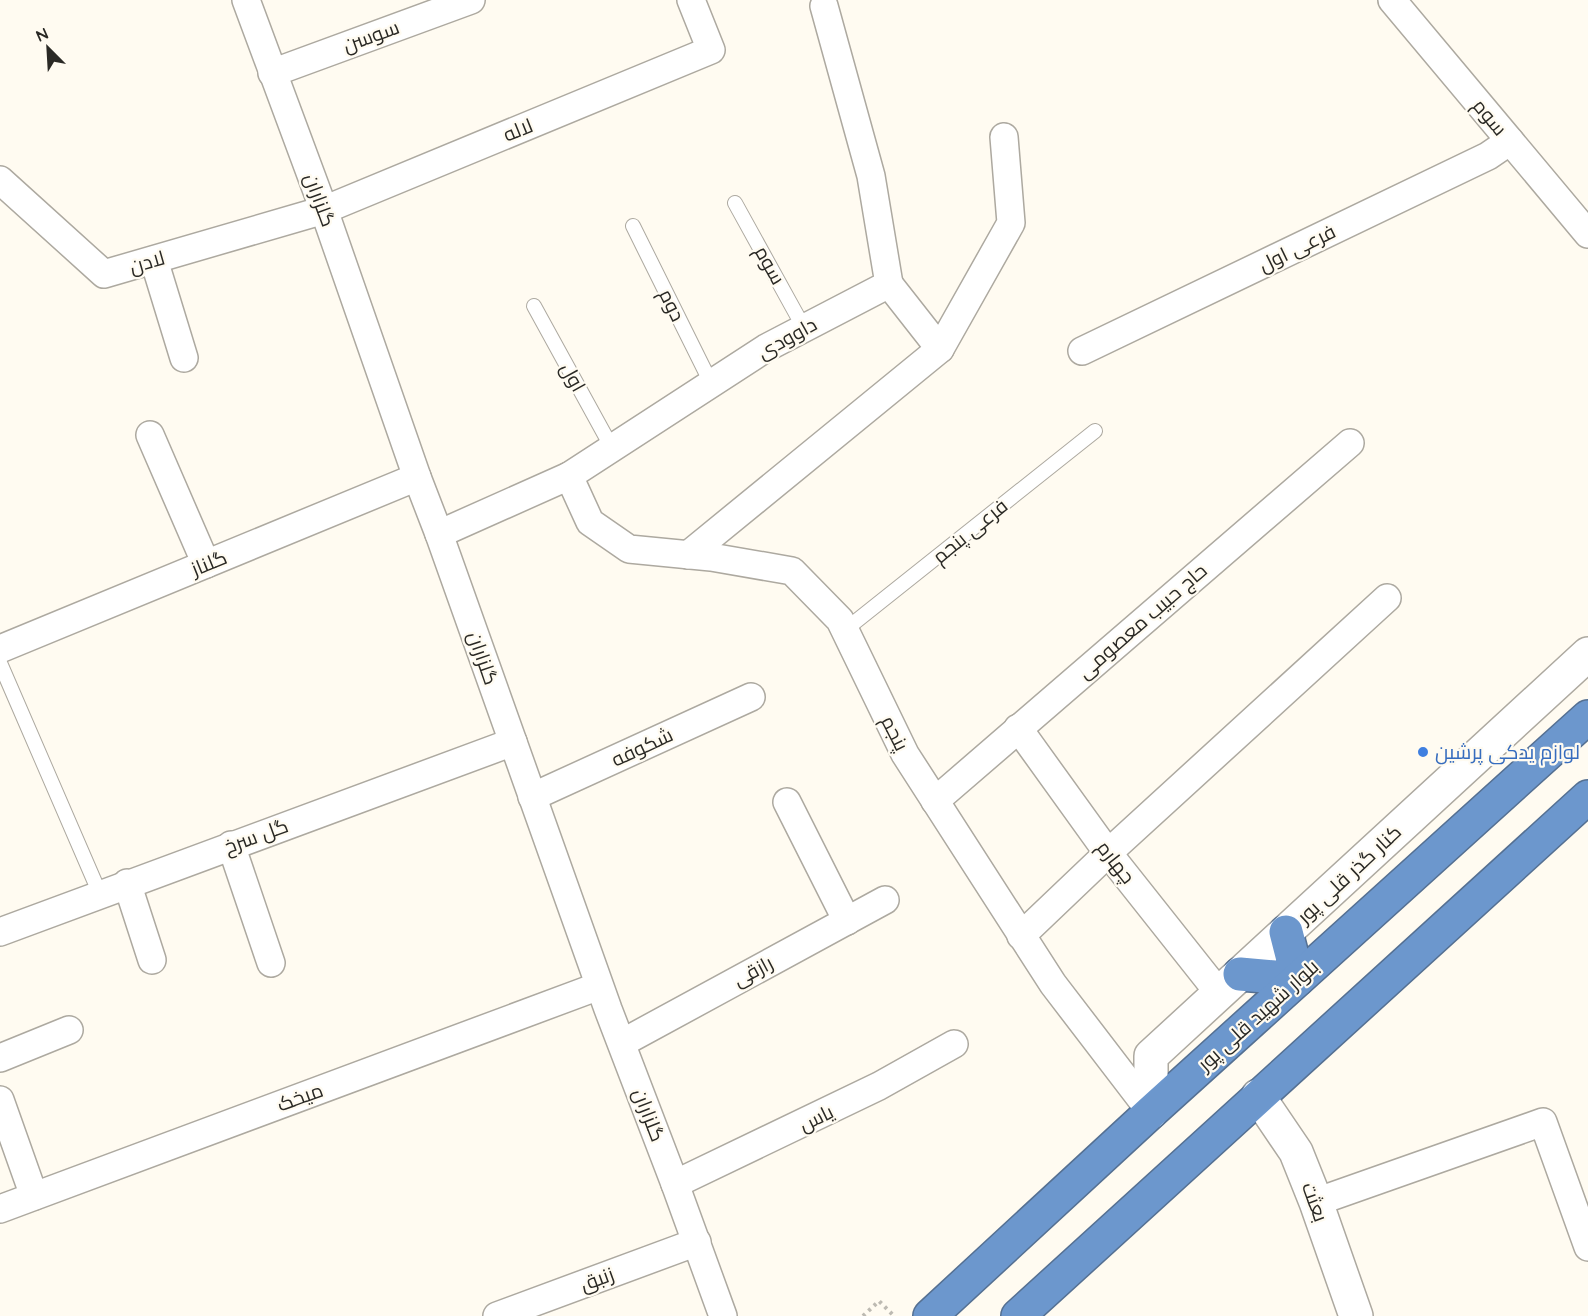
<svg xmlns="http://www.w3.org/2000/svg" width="1588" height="1316" font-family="Quicksand,Cairo,sans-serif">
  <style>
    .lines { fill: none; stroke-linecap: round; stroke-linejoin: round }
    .lane-casing { stroke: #ada9a0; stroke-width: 16 }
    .street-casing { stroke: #ada9a0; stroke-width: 30 }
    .secondary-casing { stroke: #ada9a0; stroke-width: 36 }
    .highway-casing { stroke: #557092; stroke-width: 36 }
    .path { stroke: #bdbab2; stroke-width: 4; stroke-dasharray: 3 4.5; stroke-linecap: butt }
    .lane { stroke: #fff; stroke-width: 14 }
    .street { stroke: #fff; stroke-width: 27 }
    .secondary { stroke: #fff; stroke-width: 33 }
    .highway { stroke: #6c97cd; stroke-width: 33 }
    .shop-dot { fill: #3f7fe0; stroke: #fffbf1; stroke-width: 2 }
    .labels { text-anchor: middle; stroke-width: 4.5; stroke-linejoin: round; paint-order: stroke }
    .street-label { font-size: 20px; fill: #2a2925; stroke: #fffbf1 }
    .shop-label { font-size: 20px; fill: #366cbe; stroke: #fffbf1; text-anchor: start }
  </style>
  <rect width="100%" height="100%" fill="#fffbf1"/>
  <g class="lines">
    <defs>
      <g id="lane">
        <path d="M 735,203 L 804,328"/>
        <path d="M 633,226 L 711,383"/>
        <path d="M 534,306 L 612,448"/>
        <path d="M 845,630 L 1095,431"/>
        <path d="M 0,663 L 100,894"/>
      </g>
      <g id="street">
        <path d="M 246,0 L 324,210 L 417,477 L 439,534 L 608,1009 L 675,1184 L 723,1316"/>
        <path d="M 1392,0 L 1588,234"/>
        <path d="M 272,73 L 471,0"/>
        <path d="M 0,180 L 104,274 L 324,210 L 711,50 L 691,0"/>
        <path d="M 154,260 L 184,358"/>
        <path d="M 889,284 L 940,349"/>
        <path d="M 1082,351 L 1488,156 L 1510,141"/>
        <path d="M 150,435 L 206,564"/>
        <path d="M 569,476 L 590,522 L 629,549 L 711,557 L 792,571 L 840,620 L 905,754 L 1053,984 L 1151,1112"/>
        <path d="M 439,534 L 569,476 L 766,348 L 889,284 L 871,176 L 824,6"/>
        <path d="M 688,555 L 940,349 L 1011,223 L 1004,137"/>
        <path d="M 0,649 L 417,477"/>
        <path d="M 1018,728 L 1108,853 L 1219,993"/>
        <path d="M 532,797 L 751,697"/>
        <path d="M 935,801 L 1350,443"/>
        <path d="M 787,802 L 847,921"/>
        <path d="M 231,845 L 271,963"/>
        <path d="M 127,883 L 152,960"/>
        <path d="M 0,932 L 513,742"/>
        <path d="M 1021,936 L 1108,853 L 1387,598"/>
        <path d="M 622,1043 L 885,900"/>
        <path d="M 0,1058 L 69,1030"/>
        <path d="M 0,1100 L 34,1196"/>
        <path d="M 675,1184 L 879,1086 L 954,1044"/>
        <path d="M 1316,1202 L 1543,1122 L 1588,1247"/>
        <path d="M 0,1209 L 599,986"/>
        <path d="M 497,1316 L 697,1242"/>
      </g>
      <g id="secondary">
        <path d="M 1258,1096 L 1296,1152 L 1316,1202 L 1356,1316"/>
        <path d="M 1151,1112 L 1151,1056 L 1588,654"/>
      </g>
      <g id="highway">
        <path d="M 1240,974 L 1298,979 L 1286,932"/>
        <path d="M 930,1316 L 1151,1112 L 1588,717"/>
        <path d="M 1018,1316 L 1588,797"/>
      </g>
    </defs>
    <!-- lane casing -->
    <use href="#lane" class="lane-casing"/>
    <!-- street casing -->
    <use href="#street" class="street-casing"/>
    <!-- secondary casing -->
    <use href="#secondary" class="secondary-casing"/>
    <!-- highway casing -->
    <use href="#highway" class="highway-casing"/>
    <!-- path -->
    <path class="path" d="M 863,1316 L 879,1301 L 894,1316"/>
    <!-- lane -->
    <use href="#lane" class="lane"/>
    <!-- street -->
    <use href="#street" class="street"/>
    <!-- secondary -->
    <use href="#secondary" class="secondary"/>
    <!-- highway -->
    <use href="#highway" class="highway"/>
  </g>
  <!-- markers -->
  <circle class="shop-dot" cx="1423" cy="752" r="6"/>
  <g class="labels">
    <!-- street labels -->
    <g class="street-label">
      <text transform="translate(371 36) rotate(-20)" y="7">سوسن</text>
      <text transform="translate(1490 117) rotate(50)" y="7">سوم</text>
      <text transform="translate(518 130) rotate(-22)" y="7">لاله</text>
      <text transform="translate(320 200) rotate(70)" y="7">گلزاران</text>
      <text transform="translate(1297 248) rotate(-26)" y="7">فرعی اول</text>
      <text transform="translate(147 262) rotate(-16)" y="7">لادن</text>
      <text transform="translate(770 265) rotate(61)" y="7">سوم</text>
      <text transform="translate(672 305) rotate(64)" y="7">دوم</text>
      <text transform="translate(787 338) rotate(-29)" y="7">داوودی</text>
      <text transform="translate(573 377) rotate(61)" y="7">اول</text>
      <text transform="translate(970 531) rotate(-39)" y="7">فرعی پنجم</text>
      <text transform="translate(209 563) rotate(-22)" y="7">گلناز</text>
      <text transform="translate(1142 621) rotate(-41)" y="7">حاج حبیب معصومی</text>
      <text transform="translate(483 658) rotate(71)" y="7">گلزاران</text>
      <text transform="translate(895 733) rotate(63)" y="7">پنجم</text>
      <text transform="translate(642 747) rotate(-25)" y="7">شکوفه</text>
      <text transform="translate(256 836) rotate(-20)" y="7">گل سرخ</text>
      <text transform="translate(1116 862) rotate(52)" y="7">چهارم</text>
      <text transform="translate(1349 874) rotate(-43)" y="7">کنار گذر قلی پور</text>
      <text transform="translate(753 971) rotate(-28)" y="7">رازقی</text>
      <text transform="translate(1258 1015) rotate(-42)" y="7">بلوار شهید قلی پور</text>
      <text transform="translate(300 1097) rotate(-20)" y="7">میخک</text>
      <text transform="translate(649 1115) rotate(69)" y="7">گلزاران</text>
      <text transform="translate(816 1118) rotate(-26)" y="7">یاس</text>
      <text transform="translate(1315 1202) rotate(70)" y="7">بعثت</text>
      <text transform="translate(597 1279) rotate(-20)" y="7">زنبق</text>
    </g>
    <!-- shop labels -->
    <g class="shop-label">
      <text x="1435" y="759">لوازم یدکی پرشین</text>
    </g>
  </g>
  <!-- north arrow -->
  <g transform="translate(48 48) rotate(336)" stroke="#fffbf1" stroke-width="4.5" paint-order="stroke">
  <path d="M0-4.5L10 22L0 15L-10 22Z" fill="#2a2925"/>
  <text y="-9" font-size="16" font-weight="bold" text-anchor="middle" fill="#2a2925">N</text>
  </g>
</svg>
